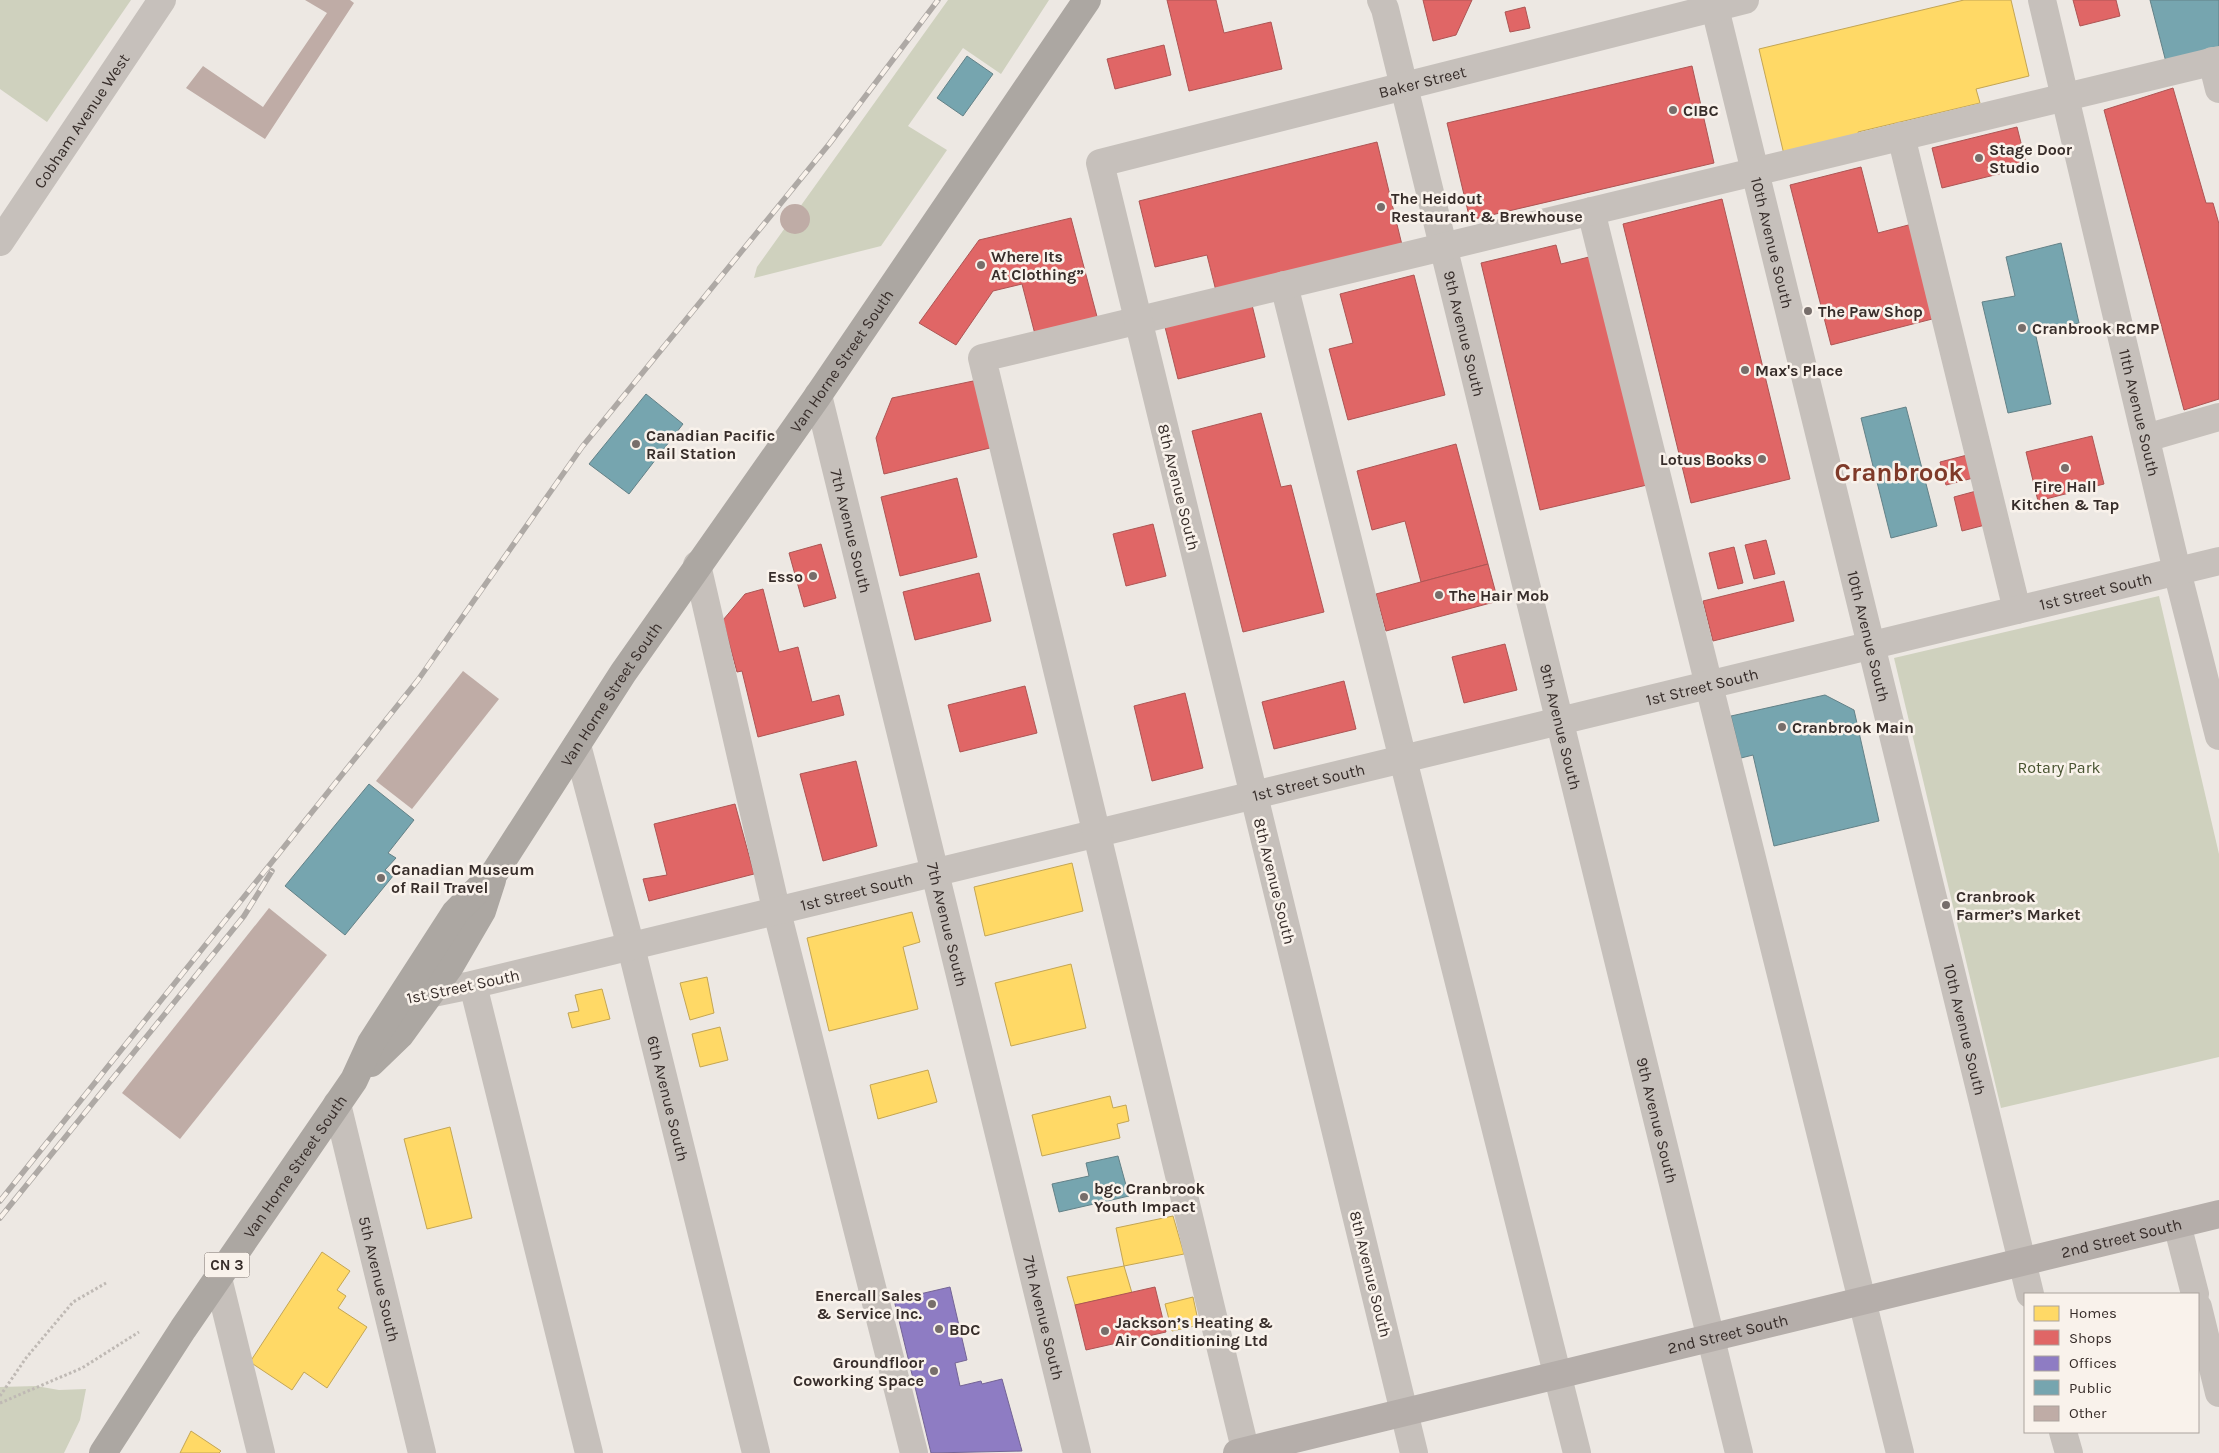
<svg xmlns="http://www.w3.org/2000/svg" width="2219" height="1453" font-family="Karla,sans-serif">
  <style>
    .green { fill: #cfd1be }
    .homes { fill: #ffd966; stroke: #c3a554 }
    .shops { fill: #e06666; stroke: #ad5554 }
    .offices { fill: #8e7cc3; stroke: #746495 }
    .public { fill: #76a5af; stroke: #638187 }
    .building { fill: #bfaca6 }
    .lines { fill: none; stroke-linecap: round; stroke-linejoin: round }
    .path { stroke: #bfb9b4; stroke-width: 3; stroke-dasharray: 2.5 2.5; stroke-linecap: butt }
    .minor { stroke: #c6c0bb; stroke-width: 28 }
    .major { stroke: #b5aeaa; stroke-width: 28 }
    .highway { stroke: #aca7a2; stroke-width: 28 }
    .rail-casing { stroke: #aea9a5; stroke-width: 5.5 }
    .rail { stroke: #f9f2eb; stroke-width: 4; stroke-dasharray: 11; stroke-linecap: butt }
    .poi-dot { fill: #776e6b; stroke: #f9f2eb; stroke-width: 2 }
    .labels { text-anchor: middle; stroke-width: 5; stroke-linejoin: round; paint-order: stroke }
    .shield { fill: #f9f2eb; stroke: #716864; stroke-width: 1 }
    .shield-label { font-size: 15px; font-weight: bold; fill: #372d2a }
    .street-label { font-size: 16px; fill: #372d2a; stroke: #f9f2eb }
    .poi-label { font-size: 16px; font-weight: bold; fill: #372d2a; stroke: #f9f2eb; text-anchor: start }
    .park-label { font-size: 16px; fill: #475330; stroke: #f9f2eb }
    .town-label { font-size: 26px; font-weight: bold; fill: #7f3a29; stroke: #f9f2eb }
  </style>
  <rect width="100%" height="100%" fill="#ede8e3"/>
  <!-- green -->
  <g class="green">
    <path d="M 0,0 L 131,0 L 47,122 L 0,89 Z"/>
    <path d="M 948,0 L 1049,0 L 1001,74 L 963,48 L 908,126 L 947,150 L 881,246 L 754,278 L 757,267 Z"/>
    <path d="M 2159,596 L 2219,854 L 2219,1057 L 2001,1108 L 1894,658 Z"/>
    <path d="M 36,1386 L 59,1390 L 86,1389 L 80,1420 L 64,1453 L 0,1453 L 0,1387 Z"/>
  </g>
  <!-- homes -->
  <g class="homes">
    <path d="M 1964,0 L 2011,0 L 2029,76 L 1976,89 L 1980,103 L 1858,132 L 1861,145 L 1786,163 L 1759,49 Z"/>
    <path d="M 1072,863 L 1083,911 L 985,936 L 974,887 Z"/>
    <path d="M 912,912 L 920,942 L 903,947 L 918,1009 L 829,1031 L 807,938 Z"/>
    <path d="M 1071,964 L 1086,1028 L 1011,1046 L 995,983 Z"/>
    <path d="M 707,977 L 714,1013 L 690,1020 L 680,983 Z"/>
    <path d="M 602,989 L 610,1019 L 572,1028 L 568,1013 L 579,1011 L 575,995 Z"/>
    <path d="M 720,1027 L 728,1060 L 700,1067 L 692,1034 Z"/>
    <path d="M 928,1070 L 937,1102 L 878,1119 L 870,1085 Z"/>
    <path d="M 1110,1096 L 1113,1108 L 1126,1105 L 1129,1121 L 1117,1124 L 1120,1138 L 1042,1156 L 1032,1115 Z"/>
    <path d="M 450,1127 L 472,1218 L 427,1229 L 404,1139 Z"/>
    <path d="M 1173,1216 L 1184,1254 L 1124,1266 L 1116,1228 Z"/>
    <path d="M 322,1252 L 350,1271 L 337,1290 L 346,1296 L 338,1308 L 367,1327 L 327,1388 L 304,1372 L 292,1390 L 250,1362 Z"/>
    <path d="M 1124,1266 L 1132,1293 L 1075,1305 L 1067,1277 Z"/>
    <path d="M 1193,1297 L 1199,1325 L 1172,1331 L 1165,1304 Z"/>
    <path d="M 191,1431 L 221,1451 L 219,1453 L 180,1453 Z"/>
  </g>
  <!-- shops -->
  <g class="shops">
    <path d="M 1167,0 L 1216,0 L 1224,33 L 1271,22 L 1282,69 L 1189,91 Z"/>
    <path d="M 1423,0 L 1472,0 L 1456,35 L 1433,41 Z"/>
    <path d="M 2073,0 L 2116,0 L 2120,16 L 2080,26 Z"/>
    <path d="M 1525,7 L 1530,28 L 1510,32 L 1505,12 Z"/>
    <path d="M 1164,45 L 1171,75 L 1115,89 L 1107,59 Z"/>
    <path d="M 1692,66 L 1714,163 L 1470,220 L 1447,123 Z"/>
    <path d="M 2173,88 L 2206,203 L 2213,203 L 2219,224 L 2219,399 L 2184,410 L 2104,110 Z"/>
    <path d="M 2017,127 L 2027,167 L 1942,188 L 1932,148 Z"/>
    <path d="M 1377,142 L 1402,245 L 1216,291 L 1207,255 L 1155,267 L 1139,201 Z"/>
    <path d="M 1861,167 L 1878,233 L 1916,223 L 1940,317 L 1831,345 L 1790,185 Z"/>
    <path d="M 1722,199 L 1790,479 L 1691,503 L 1623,224 Z"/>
    <path d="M 1071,218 L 1100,328 L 1037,342 L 1022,284 L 993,291 L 956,345 L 919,323 L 979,240 Z"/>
    <path d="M 1556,245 L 1561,264 L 1593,256 L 1647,485 L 1540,510 L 1481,263 Z"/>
    <path d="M 1414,275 L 1445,395 L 1348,420 L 1329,349 L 1353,343 L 1340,294 Z"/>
    <path d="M 1252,305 L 1265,357 L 1178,379 L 1165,327 Z"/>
    <path d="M 978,380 L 998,446 L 884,474 L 876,438 L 892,398 Z"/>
    <path d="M 1261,413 L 1281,487 L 1291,485 L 1324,612 L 1243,632 L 1192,431 Z"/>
    <path d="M 2092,436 L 2104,484 L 2038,501 L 2026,452 Z"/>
    <path d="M 1456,444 L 1488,564 L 1421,582 L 1405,521 L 1372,530 L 1357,471 Z"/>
    <path d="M 1975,453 L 1981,476 L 1946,485 L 1940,462 Z"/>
    <path d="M 957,478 L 977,557 L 900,576 L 881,497 Z"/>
    <path d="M 1980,490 L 1989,524 L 1962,531 L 1954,497 Z"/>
    <path d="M 1153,524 L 1166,576 L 1126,586 L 1113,534 Z"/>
    <path d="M 1766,540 L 1775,574 L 1754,579 L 1745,545 Z"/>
    <path d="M 821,544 L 836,598 L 804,607 L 789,553 Z"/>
    <path d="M 1734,547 L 1743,583 L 1718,589 L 1709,553 Z"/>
    <path d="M 1488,564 L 1498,601 L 1386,631 L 1376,594 Z"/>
    <path d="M 979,573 L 991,621 L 915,640 L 903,592 Z"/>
    <path d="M 1784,581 L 1794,621 L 1713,641 L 1703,601 Z"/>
    <path d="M 763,589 L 779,652 L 798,647 L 812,702 L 839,695 L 844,715 L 758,737 L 742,671 L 737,672 L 723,620 L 745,594 Z"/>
    <path d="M 1505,644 L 1517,690 L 1464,703 L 1452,657 Z"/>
    <path d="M 1344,681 L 1356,729 L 1274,749 L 1262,702 Z"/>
    <path d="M 1025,686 L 1037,733 L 960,752 L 948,705 Z"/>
    <path d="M 1185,693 L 1203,768 L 1152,781 L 1134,706 Z"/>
    <path d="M 856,761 L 877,846 L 823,861 L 800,774 Z"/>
    <path d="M 735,804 L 754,874 L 649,901 L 643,879 L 667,875 L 654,824 Z"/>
    <path d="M 1155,1287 L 1166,1332 L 1086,1350 L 1075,1305 Z"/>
  </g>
  <!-- offices -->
  <path class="offices" d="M 950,1287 L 967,1360 L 955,1363 L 960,1386 L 981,1381 L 982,1384 L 1002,1379 L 1022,1451 L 931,1453 L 894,1300 Z"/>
  <!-- public -->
  <g class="public">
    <path d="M 2150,0 L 2219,0 L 2219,54 L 2167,66 Z"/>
    <path d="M 967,56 L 993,74 L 963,116 L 937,98 Z"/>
    <path d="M 2061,243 L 2079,323 L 2035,332 L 2051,404 L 2008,413 L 1982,302 L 2015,296 L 2006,257 Z"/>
    <path d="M 646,394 L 683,424 L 629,494 L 589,464 Z"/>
    <path d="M 1906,407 L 1937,526 L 1891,538 L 1861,418 Z"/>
    <path d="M 1825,695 L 1854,710 L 1879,821 L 1774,846 L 1753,755 L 1741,758 L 1731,716 Z"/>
    <path d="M 369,784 L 414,820 L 388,853 L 396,858 L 385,870 L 393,876 L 345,935 L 285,886 Z"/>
    <path d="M 1118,1156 L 1129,1196 L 1059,1212 L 1052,1184 L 1089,1176 L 1086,1163 Z"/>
  </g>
  <!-- building -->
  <g class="building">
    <path d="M 305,0 L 350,0 L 354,3 L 265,139 L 186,88 L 203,66 L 263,107 L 327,13 Z"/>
    <circle cx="795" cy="219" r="15"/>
    <path d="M 463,671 L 499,699 L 412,809 L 376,781 Z"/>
    <path d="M 269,908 L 327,955 L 180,1139 L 122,1093 Z"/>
  </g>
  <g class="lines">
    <!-- path -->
    <g class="path">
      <path d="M 0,1396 L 26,1358 L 73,1302 L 106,1283"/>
      <path d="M 0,1403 L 82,1368 L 139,1332"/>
    </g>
    <!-- minor -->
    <g class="minor">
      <path id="s1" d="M 1381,0 L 1385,9 L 1739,1453"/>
      <path id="s2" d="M 1713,0 L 2030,1294"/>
      <path id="s3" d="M 2042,0 L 2177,571 L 2219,736"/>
      <path d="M 2212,61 L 2219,89"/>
      <path d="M 1901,136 L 2017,610"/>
      <path d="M 1591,211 L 1900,1453"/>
      <path id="s4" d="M 0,242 L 162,0"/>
      <path d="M 1284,285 L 1577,1453"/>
      <path id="s5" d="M 818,395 L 1077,1453"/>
      <path d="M 2146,438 L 2219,417"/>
      <path d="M 697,565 L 774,900 L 914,1453"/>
      <path id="s6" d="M 577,745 L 631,947 L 756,1453"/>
      <path d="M 473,985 L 589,1453"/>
      <path id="s7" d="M 414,997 L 467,986 L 2219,561"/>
      <path id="s8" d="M 337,1104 L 422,1453"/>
      <path d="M 2177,1224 L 2195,1294"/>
      <path d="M 218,1278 L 261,1453"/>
      <path d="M 2198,1307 L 2219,1393"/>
      <path d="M 2063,1432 L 2069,1453"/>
      <path d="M 1246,1453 L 982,358 L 2219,60"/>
      <path id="s9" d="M 1414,1453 L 1100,163 L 1745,0"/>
    </g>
    <!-- major -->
    <path class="major" id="s10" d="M 1237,1453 L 2219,1214"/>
    <!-- highway -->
    <g class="highway">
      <path d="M 371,1063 L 400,1035 L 450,966 L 482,911 L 492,880"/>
      <path id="s11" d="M 103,1453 L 183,1329 L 354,1080 L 371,1043 L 455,913 L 495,872 L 623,673 L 817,397 L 1087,0"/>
    </g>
    <defs>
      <g id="rail">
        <path d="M 0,1201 L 418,680 L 582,447 L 830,143 L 938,0"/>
        <path d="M 0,1218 L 244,916 L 272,871"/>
      </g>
    </defs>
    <!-- rail casing -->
    <use href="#rail" class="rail-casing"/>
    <!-- rail -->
    <use href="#rail" class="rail"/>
  </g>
  <!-- markers -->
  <g class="poi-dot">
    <circle cx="1673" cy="110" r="5"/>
    <circle cx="1979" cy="158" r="5"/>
    <circle cx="1381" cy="207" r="5"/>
    <circle cx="981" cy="265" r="5"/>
    <circle cx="1808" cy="311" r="5"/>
    <circle cx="2022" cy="328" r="5"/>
    <circle cx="1745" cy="370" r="5"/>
    <circle cx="636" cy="444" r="5"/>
    <circle cx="1762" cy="459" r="5"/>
    <circle cx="2065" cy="468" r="5"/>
    <circle cx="813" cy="576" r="5"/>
    <circle cx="1439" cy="595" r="5"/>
    <circle cx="1782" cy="727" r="5"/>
    <circle cx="381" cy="878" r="5"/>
    <circle cx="1946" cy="905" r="5"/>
    <circle cx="1084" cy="1197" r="5"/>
    <circle cx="932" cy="1304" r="5"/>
    <circle cx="939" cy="1329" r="5"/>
    <circle cx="1105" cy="1331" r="5"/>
    <circle cx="934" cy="1371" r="5"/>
  </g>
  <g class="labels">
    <!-- shield labels -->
    <rect class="shield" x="204.5" y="1252.5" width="45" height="25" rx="4"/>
    <g class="shield-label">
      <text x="227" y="1270">CN 3</text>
    </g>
    <!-- street labels -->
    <g class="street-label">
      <text dy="6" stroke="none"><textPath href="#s9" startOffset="1660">Baker Street</textPath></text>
      <text dy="6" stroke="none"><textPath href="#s4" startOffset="146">Cobham Avenue West</textPath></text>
      <text dy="6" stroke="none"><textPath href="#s2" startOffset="250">10th Avenue South</textPath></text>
      <text dy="6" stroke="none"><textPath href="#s1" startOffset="344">9th Avenue South</textPath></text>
      <text dy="6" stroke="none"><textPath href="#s11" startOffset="1320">Van Horne Street South</textPath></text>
      <text dy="6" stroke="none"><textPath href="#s3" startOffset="424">11th Avenue South</textPath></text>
      <text transform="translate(1179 487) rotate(76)" y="6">8th Avenue South</text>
      <text dy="6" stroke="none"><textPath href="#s5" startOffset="140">7th Avenue South</textPath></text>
      <text dy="6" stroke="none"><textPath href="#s7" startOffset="1730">1st Street South</textPath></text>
      <text dy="6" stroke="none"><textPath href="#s2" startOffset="655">10th Avenue South</textPath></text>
      <text dy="6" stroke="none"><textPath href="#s7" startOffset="1325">1st Street South</textPath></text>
      <text dy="6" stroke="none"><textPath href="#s11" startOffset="915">Van Horne Street South</textPath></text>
      <text dy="6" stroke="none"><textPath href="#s1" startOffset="749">9th Avenue South</textPath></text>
      <text dy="6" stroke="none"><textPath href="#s7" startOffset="920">1st Street South</textPath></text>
      <text transform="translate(1275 881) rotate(76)" y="6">8th Avenue South</text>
      <text dy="6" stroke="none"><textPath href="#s7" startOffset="455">1st Street South</textPath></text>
      <text dy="6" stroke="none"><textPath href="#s5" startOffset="545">7th Avenue South</textPath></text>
      <text transform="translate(463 986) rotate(-12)" y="6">1st Street South</text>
      <text dy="6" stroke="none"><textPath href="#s2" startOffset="1060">10th Avenue South</textPath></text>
      <text dy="6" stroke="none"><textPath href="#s6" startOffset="365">6th Avenue South</textPath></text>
      <text dy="6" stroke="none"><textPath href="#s1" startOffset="1154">9th Avenue South</textPath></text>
      <text dy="6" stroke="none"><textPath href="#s11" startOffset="345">Van Horne Street South</textPath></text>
      <text dy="6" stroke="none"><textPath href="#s10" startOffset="910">2nd Street South</textPath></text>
      <text transform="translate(1371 1274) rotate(76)" y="6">8th Avenue South</text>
      <text dy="6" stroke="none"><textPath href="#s8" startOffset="180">5th Avenue South</textPath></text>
      <text dy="6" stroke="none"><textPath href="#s5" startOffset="950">7th Avenue South</textPath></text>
      <text dy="6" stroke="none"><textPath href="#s10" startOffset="505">2nd Street South</textPath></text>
    </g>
    <!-- poi labels -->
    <g class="poi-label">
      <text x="1683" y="116">CIBC</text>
      <text x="1989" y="155">Stage Door<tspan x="1989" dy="18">Studio</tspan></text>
      <text x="1391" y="204">The Heidout<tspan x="1391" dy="18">Restaurant &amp; Brewhouse</tspan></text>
      <text x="991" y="262">Where Its<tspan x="991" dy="18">At Clothing”</tspan></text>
      <text x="1818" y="317">The Paw Shop</text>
      <text x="2032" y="334">Cranbrook RCMP</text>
      <text x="1755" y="376">Max's Place</text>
      <text x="646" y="441">Canadian Pacific<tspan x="646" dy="18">Rail Station</tspan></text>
      <text x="1752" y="465" text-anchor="end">Lotus Books</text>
      <text x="2065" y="492" text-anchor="middle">Fire Hall<tspan x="2065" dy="18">Kitchen &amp; Tap</tspan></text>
      <text x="803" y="582" text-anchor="end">Esso</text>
      <text x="1449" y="601">The Hair Mob</text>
      <text x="1792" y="733">Cranbrook Main</text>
      <text x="391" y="875">Canadian Museum<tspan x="391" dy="18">of Rail Travel</tspan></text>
      <text x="1956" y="902">Cranbrook<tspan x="1956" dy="18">Farmer’s Market</tspan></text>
      <text x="1094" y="1194">bgc Cranbrook<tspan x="1094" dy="18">Youth Impact</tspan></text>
      <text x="922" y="1301" text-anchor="end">Enercall Sales<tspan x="922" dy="18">&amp; Service Inc.</tspan></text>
      <text x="1115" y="1328">Jackson’s Heating &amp;<tspan x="1115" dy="18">Air Conditioning Ltd</tspan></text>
      <text x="949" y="1335">BDC</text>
      <text x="924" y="1368" text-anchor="end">Groundfloor<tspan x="924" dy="18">Coworking Space</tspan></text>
    </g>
    <!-- park labels -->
    <g class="park-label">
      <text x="2059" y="773">Rotary Park</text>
    </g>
    <!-- town labels -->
    <g class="town-label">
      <text x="1899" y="481">Cranbrook</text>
    </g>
  </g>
  <!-- legend -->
  <rect x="2024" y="1293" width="175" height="140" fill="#f9f2eb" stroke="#aba39e"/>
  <rect x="2034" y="1306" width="25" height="15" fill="#ffd966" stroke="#aba39e"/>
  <text x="2069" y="1318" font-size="15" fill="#372d2a">Homes</text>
  <rect x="2034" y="1330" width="25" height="15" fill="#e06666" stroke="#aba39e"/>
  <text x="2069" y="1343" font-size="15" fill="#372d2a">Shops</text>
  <rect x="2034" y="1356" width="25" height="15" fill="#8e7cc3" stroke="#aba39e"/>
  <text x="2069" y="1368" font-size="15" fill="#372d2a">Offices</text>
  <rect x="2034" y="1380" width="25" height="15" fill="#76a5af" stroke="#aba39e"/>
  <text x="2069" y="1393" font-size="15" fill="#372d2a">Public</text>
  <rect x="2034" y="1406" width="25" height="15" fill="#bfaca6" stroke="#aba39e"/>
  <text x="2069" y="1418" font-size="15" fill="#372d2a">Other</text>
</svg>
